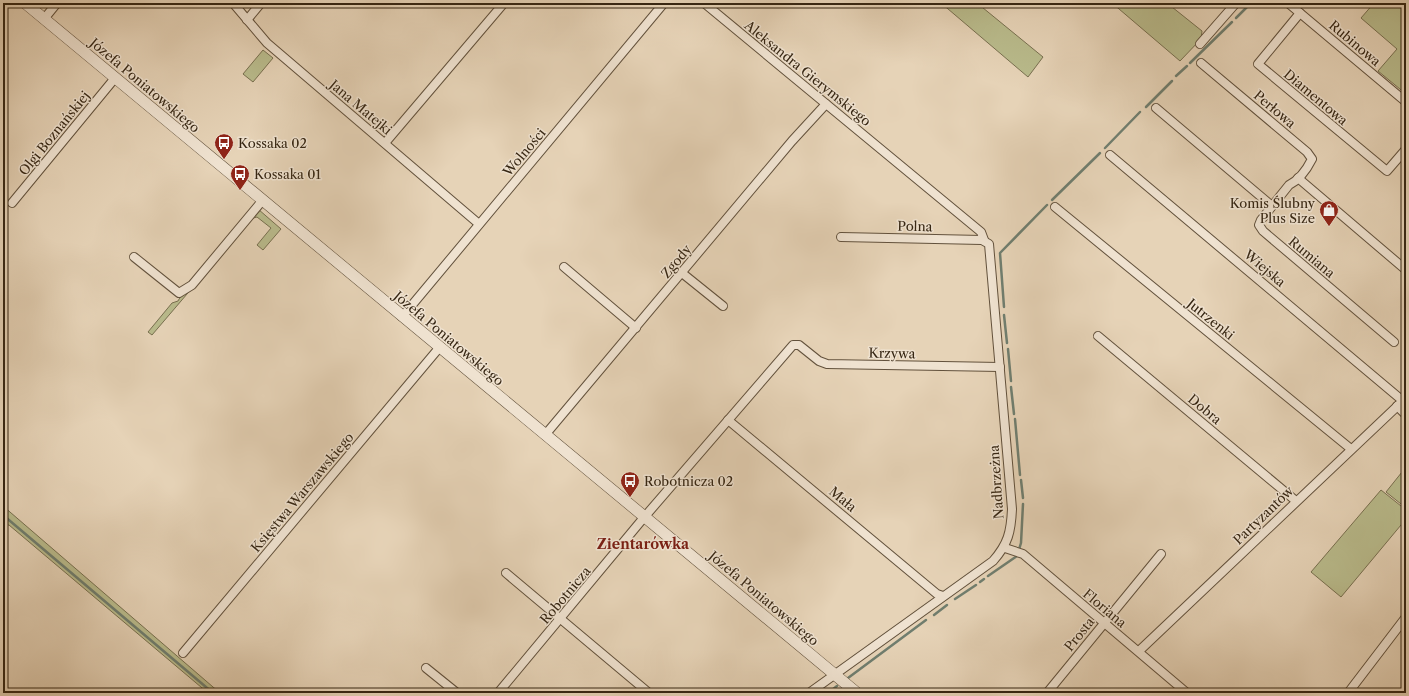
<svg xmlns="http://www.w3.org/2000/svg" width="1409" height="696" font-family="'Libre Caslon Text',serif">
  <style>
    .green { fill: #b9bb8c; stroke: #787050 }
    .lines { fill: none; stroke-linecap: round; stroke-linejoin: round }
    .stream { stroke: #707e6f; stroke-width: 2.5 }
    .minor-casing { stroke: #62513c; stroke-width: 10 }
    .tertiary-casing { stroke: #62513c; stroke-width: 12 }
    .minor { stroke: #efe2d0; stroke-width: 8 }
    .tertiary { stroke: #efe2d0; stroke-width: 11 }
    .labels { text-anchor: middle; stroke-width: 3; stroke-linejoin: round; paint-order: stroke }
    .street-label { font-size: 13px; fill: #362613; stroke: #efe2d0 }
    .poi-label { font-size: 13px; fill: #362613; stroke: #efe2d0; text-anchor: start }
    .neighbourhood-label { font-size: 14px; font-weight: bold; fill: #7a1f14; stroke: #efe2d0 }
  </style>
  <rect width="100%" height="100%" fill="#e6d3b7"/>
  <filter id="stains"><feTurbulence type="fractalNoise" baseFrequency=".005" numOctaves="4"/><feColorMatrix values="0 0 0 0 .2 0 0 0 0 .09 0 0 0 0 .02 0 0 0 .5 -.17"/></filter>
  <radialGradient id="worn" r=".72"><stop offset=".6" stop-color="#630" stop-opacity="0"/><stop offset="1" stop-color="#630" stop-opacity=".3"/></radialGradient>
  <!-- green -->
  <g class="green">
    <path d="M 941,3 L 977,3 L 1043,57 L 1028,77 Z"/>
    <path d="M 1112,3 L 1167,3 L 1202,31 L 1201,39 L 1180,61 Z"/>
    <path d="M 1374,3 L 1406,3 L 1406,94 L 1378,71 L 1397,49 L 1361,18 Z"/>
    <path d="M 263,50 L 273,58 L 253,82 L 243,74 Z"/>
    <path d="M 258,209 L 281,229 L 263,250 L 257,245 L 271,228 L 257,217 L 250,219 Z"/>
    <path d="M 193,287 L 152,335 L 148,332 L 172,303 L 178,301 L 182,294 Z"/>
    <path d="M 1406,467 L 1406,508 L 1386,492 Z"/>
    <path d="M 1381,490 L 1406,510 L 1406,519 L 1341,597 L 1311,572 Z"/>
    <path d="M 3,506 L 220,693 L 208,693 L 9,525 L 3,525 Z"/>
  </g>
  <g class="lines">
    <!-- stream -->
    <g class="stream">
      <path d="M 1236,18 L 1251,3"/>
      <path d="M 1190,63 L 1232,22"/>
      <path d="M 1176,76 L 1187,66"/>
      <path d="M 1146,107 L 1172,81"/>
      <path d="M 1105,148 L 1140,112"/>
      <path d="M 1052,200 L 1100,153"/>
      <path d="M 1004,307 L 1000,253 L 1047,205"/>
      <path d="M 1004,315 L 1007,343"/>
      <path d="M 1008,349 L 1011,381"/>
      <path d="M 1011,387 L 1014,414"/>
      <path d="M 1015,419 L 1020,475"/>
      <path d="M 1021,480 L 1023,498"/>
      <path d="M 3,515 L 213,693"/>
      <path d="M 988,576 L 1017,556 L 1021,543 L 1023,504"/>
      <path d="M 980,582 L 984,579"/>
      <path d="M 955,599 L 976,585"/>
      <path d="M 934,615 L 947,605"/>
      <path d="M 848,678 L 926,620"/>
      <path d="M 828,693 L 837,686"/>
    </g>
    <defs>
      <g id="minor">
        <path d="M 233,3 L 267,43 L 479,224"/>
        <path d="M 704,3 L 981,232 L 984,240"/>
        <path d="M 1288,3 L 1406,102"/>
        <path d="M 1300,13 L 1258,64 L 1387,171 L 1406,149"/>
        <path d="M 44,19 L 57,3"/>
        <path d="M 247,20 L 261,3"/>
        <path d="M 1200,44 L 1236,3"/>
        <path d="M 1201,63 L 1307,152 L 1312,159 C 1307,169 1299,180 1289,185 L 1261,220 L 1259,225 L 1263,231 L 1394,342"/>
        <path d="M 1156,108 L 1272,206"/>
        <path d="M 385,143 L 504,3"/>
        <path d="M 1110,155 L 1403,401"/>
        <path d="M 1298,178 L 1406,270"/>
        <path d="M 12,203 L 115,78"/>
        <path d="M 1055,207 L 1351,449"/>
        <path d="M 134,257 L 179,293 L 192,285 L 262,201"/>
        <path d="M 564,267 L 636,328"/>
        <path d="M 682,273 L 723,306"/>
        <path d="M 402,317 L 664,3"/>
        <path d="M 1098,336 L 1296,501"/>
        <path d="M 1397,406 L 1406,415"/>
        <path d="M 728,420 L 937,594 L 943,596"/>
        <path d="M 545,435 L 792,141 L 826,104"/>
        <path d="M 1005,548 L 1023,554 L 1187,693"/>
        <path d="M 506,573 L 649,693"/>
        <path d="M 1139,651 L 1406,398"/>
        <path d="M 183,653 L 439,348"/>
        <path d="M 426,668 L 457,693"/>
        <path d="M 498,693 L 641,521 L 793,345 L 799,345 L 819,361 L 827,364 L 1000,367"/>
        <path d="M 809,693 L 993,561 C 1008,544 1011,532 1012,509 L 989,244 L 982,240 L 841,237"/>
        <path d="M 1047,693 L 1161,554"/>
        <path d="M 1348,693 L 1406,617"/>
      </g>
      <path id="tertiary" d="M 25,3 L 857,693"/>
    </defs>
    <!-- minor casing -->
    <use href="#minor" class="minor-casing"/>
    <!-- tertiary casing -->
    <use href="#tertiary" class="tertiary-casing"/>
    <!-- minor -->
    <use href="#minor" class="minor"/>
    <!-- tertiary -->
    <use href="#tertiary" class="tertiary"/>
  </g>
  <!-- icons -->
  <defs>
    <symbol id="bus-pin" viewBox="-11 -11 22 30"><path d="M0 17L-7.5 6A9.5 9.5 0 1 1 7.5 6Z" fill="#8f2418" stroke="#efe2d0"/><path d="M-5-6H5V4H4V6H2V4H-2V6H-4V4H-5ZM-3.5-4V0h7V-4ZM-3.5 1.2v1.5H-2V1.2ZM2 1.2v1.5H3.5V1.2Z" fill="#fff"/></symbol>
    <symbol id="shop-pin" viewBox="-11 -11 22 30"><path d="M0 17L-7.5 6A9.5 9.5 0 1 1 7.5 6Z" fill="#8f2418" stroke="#efe2d0"/><path d="M-5-2.5h2.3a2.7 3.5 0 0 1 5.4 0H5L5.5 6h-11ZM-1.5-2.5h3a1.5 2.3 0 0 0-3 0Z" fill="#fff"/></symbol>
  </defs>
  <g fill-rule="evenodd">
    <use href="#bus-pin" x="213" y="132" width="22" height="30"/>
    <use href="#bus-pin" x="229" y="163" width="22" height="30"/>
    <use href="#shop-pin" x="1318" y="199" width="22" height="30"/>
    <use href="#bus-pin" x="619" y="470" width="22" height="30"/>
  </g>
  <g class="labels">
    <!-- street labels -->
    <g class="street-label">
      <text transform="translate(1355 43) rotate(40)" y="5">Rubinowa</text>
      <text transform="translate(808 73) rotate(39)" y="5">Aleksandra Gierymskiego</text>
      <text transform="translate(145 85) rotate(40)" y="5">Józefa Poniatowskiego</text>
      <text transform="translate(1316 97) rotate(40)" y="5">Diamentowa</text>
      <text transform="translate(361 107) rotate(40)" y="5">Jana Matejki</text>
      <text transform="translate(1275 109) rotate(40)" y="5">Perłowa</text>
      <text transform="translate(54 133) rotate(-51)" y="5">Olgi Boznańskiej</text>
      <text transform="translate(524 152) rotate(-50)" y="5">Wolności</text>
      <text transform="translate(915 226) rotate(1)" y="5">Polna</text>
      <text transform="translate(1312 257) rotate(40)" y="5">Rumiana</text>
      <text transform="translate(676 261) rotate(-50)" y="5">Zgody</text>
      <text transform="translate(1265 268) rotate(40)" y="5">Wiejska</text>
      <text transform="translate(1211 319) rotate(39)" y="5">Jutrzenki</text>
      <text transform="translate(449 338) rotate(40)" y="5">Józefa Poniatowskiego</text>
      <text transform="translate(892 353) rotate(1)" y="5">Krzywa</text>
      <text transform="translate(1205 409) rotate(40)" y="5">Dobra</text>
      <text transform="translate(996 482) rotate(-94)" y="5">Nadbrzeżna</text>
      <text transform="translate(302 492) rotate(-50)" y="5">Księstwa Warszawskiego</text>
      <text transform="translate(843 499) rotate(40)" y="5">Mała</text>
      <text transform="translate(1263 515) rotate(-44)" y="5">Partyzantów</text>
      <text transform="translate(565 595) rotate(-50)" y="5">Robotnicza</text>
      <text transform="translate(764 598) rotate(40)" y="5">Józefa Poniatowskiego</text>
      <text transform="translate(1105 608) rotate(40)" y="5">Floriana</text>
      <text transform="translate(1079 634) rotate(-51)" y="5">Prosta</text>
    </g>
    <!-- poi labels -->
    <g class="poi-label">
      <text x="238" y="148">Kossaka 02</text>
      <text x="254" y="179">Kossaka 01</text>
      <text x="1315" y="208" text-anchor="end">Komis Ślubny<tspan x="1315" dy="15">Plus Size</tspan></text>
      <text x="644" y="486">Robotnicza 02</text>
    </g>
    <!-- neighbourhood labels -->
    <g class="neighbourhood-label">
      <text x="643" y="549">Zientarówka</text>
    </g>
  </g>
  <!-- margin -->
  <rect width="1409" height="696" fill="none" stroke="#e6d3b7" stroke-width="16"/>
  <rect x="4" y="4" width="1401" height="688" fill="none" stroke="#362613" stroke-width="2"/>
  <rect x="8" y="8" width="1393" height="680" fill="none" stroke="#362613"/>
  <rect width="100%" height="100%" filter="url(#stains)"/>
  <rect width="100%" height="100%" fill="url(#worn)"/>
</svg>
